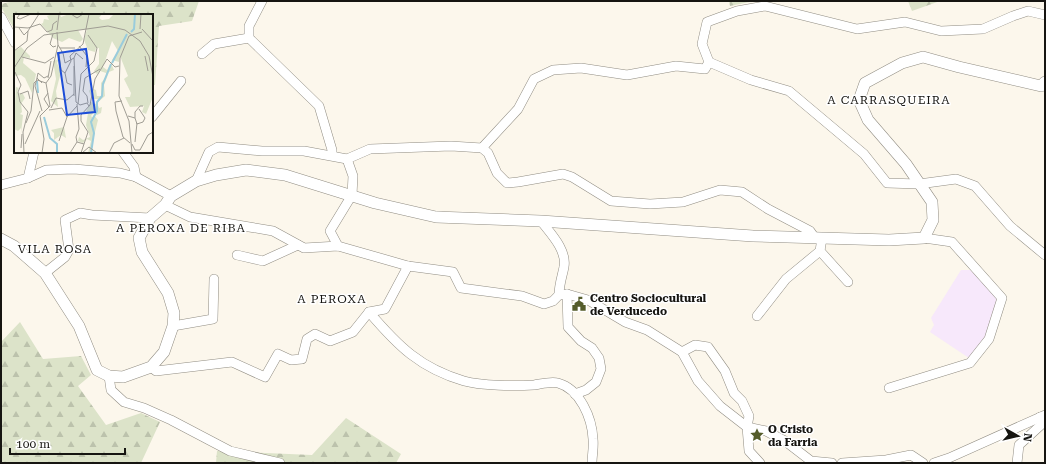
<svg xmlns="http://www.w3.org/2000/svg" width="1046" height="464" font-family="'Roboto Serif',serif">
  <style>
    .education { fill: #f7e8fb }
    .forest { fill: url(#forest-firs) }
    .lines { fill: none; stroke-linecap: round; stroke-linejoin: round }
    .minor-casing { stroke: #918d83; stroke-width: 10 }
    .tertiary-casing { stroke: #918d83; stroke-width: 12 }
    .minor { stroke: #fff; stroke-width: 9 }
    .tertiary { stroke: #fff; stroke-width: 11 }
    .labels { text-anchor: middle; stroke-width: 3; stroke-linejoin: round; paint-order: stroke }
    .poi-label { font-size: 11px; font-weight: bold; fill: #161511; stroke: #fff; text-anchor: start }
    .neighbourhood-label { font-size: 12px; letter-spacing: 1px; fill: #161511; stroke: #fff }
    .inset-river { fill: none; stroke: #9accdc; stroke-width: 2 }
    .inset-road { fill: none; stroke: #a09d94; stroke-width: 1 }
    .view { fill: #1d4ed8; fill-opacity: 0.15; stroke: #1d4ed8; stroke-width: 2 }
    .inset-edge { fill: none; stroke: #161511; stroke-width: 2 }
  </style>
  <defs>
    <pattern id="forest-firs" width="22" height="20" patternUnits="userSpaceOnUse"><rect width="22" height="20" fill="#dce3c9"/><path d="M5 1l3.5 6h-7zM16 11l3.5 6h-7z" fill="#bcc2ac"/></pattern>
  </defs>
  <rect width="100%" height="100%" fill="#fcf7ec"/>
  <!-- education -->
  <path class="education" d="M 961,270 L 970,270 L 999,297 L 988,336 L 972,360 L 930,332 L 934,325 L 931,318 Z"/>
  <!-- forest -->
  <g class="forest">
    <path d="M 14,1 L 199,1 L 192,21 L 159,26 L 155,85 L 152,85 L 152,15 L 15,15 L 15,30 L 1,7 L 1,4 Z"/>
    <path d="M 729,1 L 754,1 L 730,6 Z"/>
    <path d="M 908,1 L 940,1 L 912,11 Z"/>
    <path d="M 20,322 L 43,359 L 81,356 L 91,375 L 78,386 L 106,425 L 141,413 L 160,422 L 141,463 L 1,463 L 1,342 Z"/>
    <path d="M 346,418 L 401,454 L 396,463 L 216,463 L 217,451 L 312,455 Z"/>
  </g>
  <g class="lines">
    <defs>
      <g id="minor">
        <path d="M 262,1 L 249,26 L 249,38 L 319,106 L 332,150 L 332,155"/>
        <path d="M 1,17 L 15,43"/>
        <path d="M 202,54 L 214,44 L 249,38"/>
        <path d="M 709,62 L 751,80 L 789,91 L 864,154 L 887,183 L 919,184 L 956,179 L 975,186 L 1010,226 L 1045,255"/>
        <path d="M 152,117 L 181,81"/>
        <path d="M 482,148 L 518,109 L 534,79 L 553,70 L 581,68 L 627,75 L 676,66 L 705,69 L 709,62 L 702,44 L 707,22 L 737,11 L 765,6 L 857,29 L 905,22 L 941,31 L 983,29 L 1013,16 L 1028,11 L 1045,15"/>
        <path d="M 123,152 L 134,167 L 136,177"/>
        <path d="M 28,178 L 34,152"/>
        <path d="M 196,181 L 209,152 L 218,147 L 262,151 L 304,151 L 347,159 L 370,149 L 451,146 L 482,148 L 488,153 L 497,173 L 507,183 L 518,182 L 563,174 L 572,177 L 611,201 L 650,204 L 683,202 L 720,190 L 742,192 L 768,209 L 810,231 L 815,238"/>
        <path d="M 1,185 L 28,178 L 46,170 L 74,169 L 120,173 L 136,177 L 171,196"/>
        <path d="M 165,205 L 190,217 L 273,231 L 304,248 L 338,246 L 408,266 L 453,272 L 461,288 L 522,296 L 544,304 L 553,301 L 559,295 L 567,294 L 588,300 L 625,322 L 647,330 L 682,352 L 698,381 L 720,406 L 747,427 L 749,451 L 760,463"/>
        <path d="M 541,221 C 551,234 567,250 564,267 C 562,277 559,285 559,295"/>
        <path d="M 822,238 L 820,251 L 848,282"/>
        <path d="M 338,246 L 330,231 L 352,195 L 353,176 L 347,159"/>
        <path d="M 237,255 L 263,261 L 298,245"/>
        <path d="M 45,273 L 65,257 L 69,250 L 65,220 L 80,213 L 92,215 L 150,218"/>
        <path d="M 567,294 L 568,327 L 581,341 L 592,348 L 599,358 L 601,369 L 596,382 L 586,390 L 575,394"/>
        <path d="M 369,312 C 398,346 420,368 464,381 C 482,386 515,386 534,385 C 541,384 551,381 558,383 C 580,389 592,418 593,439 C 594,447 592,455 592,463"/>
        <path d="M 757,316 L 786,279 L 820,251"/>
        <path d="M 173,326 L 213,319 L 214,279"/>
        <path d="M 682,352 L 695,345 L 708,347 L 725,371 L 734,393 L 742,401 L 749,416 L 747,427 L 766,431 L 785,441 L 811,461 L 832,463"/>
        <path d="M 151,367 L 156,371 L 232,362 L 265,377 L 278,354 L 291,360 L 302,359 L 307,339 L 315,334 L 330,341 L 353,332 L 369,312 L 385,309 L 408,266"/>
        <path d="M 109,376 L 111,390 L 124,402 L 144,408 L 171,420 L 230,451 L 280,463"/>
        <path d="M 889,388 L 970,363 L 989,339 L 1002,298 L 952,242 L 924,238"/>
        <path d="M 842,463 L 886,460 L 911,455 L 923,463"/>
        <path d="M 934,463 L 949,458 L 1045,415"/>
        <path d="M 1017,463 L 1019,445 L 1042,424 L 1040,417"/>
      </g>
      <path id="tertiary" d="M 1,239 L 14,246 L 45,273 L 79,326 L 97,370 L 109,376 L 123,377 L 151,367 L 164,352 L 173,326 L 174,313 L 168,293 L 142,252 L 139,238 L 150,218 L 165,205 L 171,196 L 196,181 L 216,175 L 246,170 L 285,175 L 375,203 L 436,217 L 541,221 L 753,236 L 889,240 L 924,238 L 933,220 L 932,202 L 906,164 L 868,120 L 859,100 L 865,83 L 902,63 L 923,57 L 959,67 L 1041,86 L 1045,82"/>
    </defs>
    <!-- minor casing -->
    <use href="#minor" class="minor-casing"/>
    <!-- tertiary casing -->
    <use href="#tertiary" class="tertiary-casing"/>
    <!-- minor -->
    <use href="#minor" class="minor"/>
    <!-- tertiary -->
    <use href="#tertiary" class="tertiary"/>
  </g>
  <!-- icons -->
  <defs>
    <symbol id="civic-bare" viewBox="-9 -9 18 18"><path d="M-.6-6.5H3V-4.5H.6V-3L4-1V1h2V6H-6V1h2V-1L-.6-3ZM-1.2 2.5V6h2.4V2.5Z" fill="#555c2a" stroke="#fff" stroke-width="2.5" paint-order="stroke"/></symbol>
    <symbol id="sight-bare" viewBox="-9 -9 18 18"><path d="M0-6L1.8-2.2L6-1.7L2.9 1.2L3.7 5.4L0 3.3L-3.7 5.4L-2.9 1.2L-6-1.7L-1.8-2.2Z" fill="#555c2a" stroke="#fff" stroke-width="2.5" paint-order="stroke"/></symbol>
  </defs>
  <g fill-rule="evenodd">
    <use href="#civic-bare" x="569" y="294" width="20" height="20"/>
    <use href="#sight-bare" x="747" y="425" width="20" height="20"/>
  </g>
  <g class="labels">
    <!-- poi labels -->
    <g class="poi-label">
      <text x="590" y="302">Centro Sociocultural<tspan x="590" dy="13">de Verducedo</tspan></text>
      <text x="768" y="433">O Cristo<tspan x="768" dy="13">da Farria</tspan></text>
    </g>
    <!-- neighbourhood labels -->
    <g class="neighbourhood-label">
      <text x="889" y="104">A CARRASQUEIRA</text>
      <text x="181" y="232">A PEROXA DE RIBA</text>
      <text x="55" y="253">VILA ROSA</text>
      <text x="332" y="303">A PEROXA</text>
    </g>
  </g>
  <!-- overview -->
  <g transform="translate(14 14)">
    <rect width="139" height="139" fill="#fcf7ec"/>
    <path d="M 38,0 L 46,0 L 47,3 L 55,0 L 88,0 L 85,4 L 88,6 L 95,5 L 100,0 L 139,0 L 139,83 L 132,100 L 128,98 L 130,92 L 116,93 L 111,83 L 116,83 L 117,79 L 110,65 L 114,62 L 106,42 L 105,48 L 98,46 L 104,37 L 98,27 L 89,53 L 93,56 L 97,49 L 100,56 L 95,58 L 90,71 L 91,82 L 83,89 L 85,94 L 88,93 L 87,99 L 83,101 L 80,98 L 77,102 L 79,104 L 80,101 L 84,106 L 78,130 L 78,139 L 74,139 L 77,127 L 73,125 L 69,129 L 64,127 L 65,123 L 69,126 L 76,123 L 72,111 L 74,99 L 72,98 L 77,88 L 82,90 L 84,85 L 78,85 L 75,77 L 77,74 L 82,76 L 83,82 L 87,82 L 87,69 L 92,63 L 92,59 L 86,57 L 83,60 L 80,57 L 85,50 L 85,34 L 82,34 L 81,38 L 74,36 L 70,26 L 73,15 L 64,16 L 69,25 L 66,28 L 55,24 L 48,28 L 39,24 L 27,10 L 29,9 L 30,5 L 35,6 L 33,2 ZM 7,33 L 16,42 L 16,44 L 10,43 L 9,49 L 22,60 L 18,79 L 11,64 L 7,61 L 0,62 L 0,37 ZM 45,45 L 43,49 L 47,58 L 42,77 L 44,93 L 37,87 L 42,65 L 39,47 ZM 2,69 L 2,73 L 5,74 L 3,78 L 9,80 L 11,84 L 7,90 L 8,98 L 6,100 L 9,101 L 7,119 L 7,114 L 4,117 L 0,115 ZM 50,113 L 52,124 L 47,121 L 40,126 L 40,119 L 37,116 Z" fill="#dce3c9"/>
    <path class="inset-river" d="M 117,18 L 120,15 L 121,0M 98,49 L 113,20M 23,67 L 24,79M 30,103 L 36,124 L 43,130 L 43,139M 77,139 L 80,119 L 77,108 L 83,97 L 83,88 L 88,82 L 89,70 L 97,50"/>
    <path class="inset-road" d="M 6,0 L 3,4 L 6,5 L 17,0M 57,0 L 63,4 L 69,0M 0,13 L 14,14 L 26,10 L 33,18 L 38,16 L 39,10 L 43,7M 5,14 L 10,21 L 14,17M 126,15 L 127,0M 128,15 L 139,27M 43,16 L 45,0M 43,18 L 44,31M 39,20 L 36,30 L 39,33 L 42,32M 65,32 L 73,42 L 72,53M 46,34 L 61,34M 0,37 L 13,27 L 14,17 L 25,0M 48,37 L 45,40 L 47,56 L 51,59 L 53,69 L 58,71M 131,42 L 134,57M 8,43 L 31,49 L 40,43M 60,44 L 62,39 L 69,45M 0,54 L 13,34 L 30,21 L 94,12 L 111,16 L 126,27 L 135,42 L 139,63M 1,58 L 7,71 L 4,78 L 6,88 L 14,98 L 9,118 L 10,139M 51,59 L 57,47 L 56,42 L 69,30 L 75,0M 23,64 L 24,59 L 30,64 L 34,62M 34,64 L 37,47M 28,69 L 23,64 L 21,72 L 28,97M 69,77 L 71,64 L 86,55M 69,77 L 73,82 L 74,89M 34,79 L 30,85 L 35,93M 6,80 L 14,77 L 16,85M 60,82 L 60,52M 108,87 L 101,88 L 102,97 L 109,123 L 116,129M 63,90 L 65,115 L 62,123 L 63,128 L 70,130M 64,90 L 67,60 L 80,47 L 83,34 L 74,21M 37,94 L 42,84 L 53,86 L 60,80M 35,96 L 48,94 L 53,103 L 45,127M 114,102 L 121,104 L 123,110 L 129,108 L 131,104 L 125,95M 53,103 L 63,92M 121,104 L 121,98 L 126,92 L 129,92M 12,109 L 17,97 L 20,69 L 23,66 L 32,69 L 37,62 L 44,31 L 49,39 L 51,49 L 60,44 L 62,88 L 66,91 L 73,89 L 75,92M 121,128 L 123,109M 11,130 L 26,97M 118,130 L 121,136 L 126,136 L 134,121 L 139,118M 7,134 L 8,120M 28,139 L 30,125 L 26,102 L 36,92 L 32,69M 56,139 L 63,128M 67,139 L 74,118 L 67,107 L 67,101 L 76,91 L 81,65 L 93,45 L 101,53 L 105,52M 68,139 L 75,133 L 83,139M 95,139 L 100,129 L 110,124M 118,139 L 115,107 L 105,82 L 106,44 L 115,22 L 128,18"/>
    <path class="view" d="M 72,35 L 81,98 L 53,101 L 44,39 Z"/>
    <rect width="139" height="139" class="inset-edge"/>
  </g>
  <!-- border -->
  <rect width="1046" height="464" fill="none" stroke="#161511" stroke-width="4"/>
  <!-- north arrow -->
  <g transform="translate(1018 436) rotate(98)" stroke="#ffffff" stroke-width="3" paint-order="stroke">
  <path d="M0-3L7 15L0 10L-7 15Z" fill="#161511"/>
  <text y="-6" font-size="11" font-weight="bold" text-anchor="middle" fill="#161511">N</text>
  </g>
  <!-- scale -->
  <path d="M10 448v6h115v-6" fill="none" stroke="#161511" stroke-width="2"/>
  <text x="16" y="448" font-size="12" fill="#161511" stroke="#ffffff" stroke-width="3" paint-order="stroke">100 m</text>
</svg>
